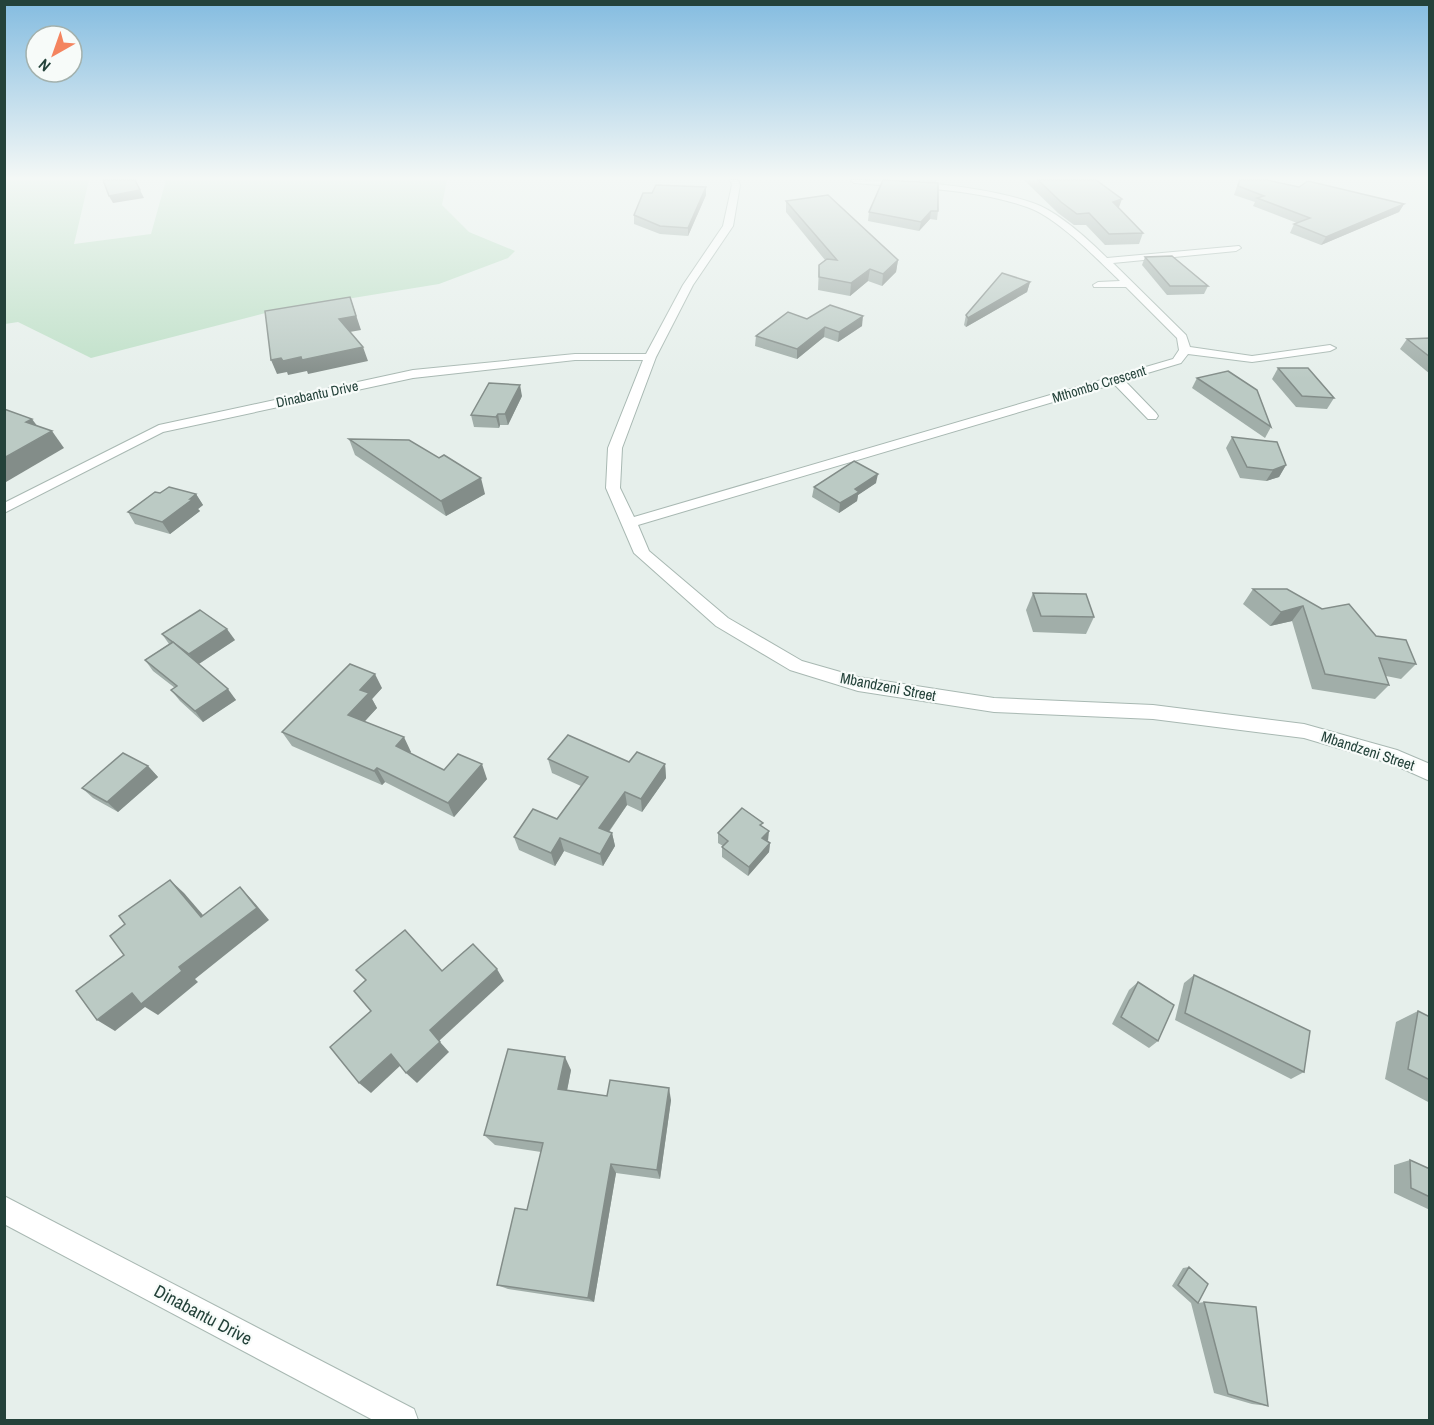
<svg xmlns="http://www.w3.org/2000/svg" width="1434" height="1425" font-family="'Archivo Narrow',sans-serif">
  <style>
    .green { fill: #bfe0c8 }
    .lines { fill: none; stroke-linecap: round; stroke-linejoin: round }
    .minor-casing { stroke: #a8b8b2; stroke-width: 2 }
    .minor { fill: #fff; fill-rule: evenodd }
    .wall { fill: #a1aea9 }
    .shaded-wall { fill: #838d89 }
    .building { fill: #bbcac4; stroke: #838d89; stroke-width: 1.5 }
    .labels { text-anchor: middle; stroke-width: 4.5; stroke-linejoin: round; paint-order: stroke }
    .far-street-label { font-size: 14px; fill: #24423a; stroke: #f7fbf9 }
    .street-label { font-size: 15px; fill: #24423a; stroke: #f7fbf9 }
    .near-street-label { font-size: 18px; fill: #24423a; stroke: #f7fbf9 }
  </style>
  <rect width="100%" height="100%" fill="#e6efeb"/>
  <!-- green -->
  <path class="green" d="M 5,180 L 89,180 L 74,244 L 151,234 L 166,180 L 447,180 L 442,205 L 469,232 L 515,251 L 508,258 L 439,284 L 273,311 L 91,358 L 18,322 L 5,324 Z"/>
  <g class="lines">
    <defs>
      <g id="minor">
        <path d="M 730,180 L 738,180 L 740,185 L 733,226 L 693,285 L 656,357 L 622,448 L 620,488 L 634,517 L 1173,359 L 1179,350 L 1177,338 L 1126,287 L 1094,287 L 1093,285 L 1098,282 L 1120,281 C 1097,259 1057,217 1027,207 C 973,188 911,188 854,183 L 850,180 C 905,180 981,185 1033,203 C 1057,211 1089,240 1107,258 L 1239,246 L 1241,248 L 1236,251 L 1113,263 L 1186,335 L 1190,347 L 1252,356 L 1330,345 L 1336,348 L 1330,351 L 1252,362 L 1188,354 L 1181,363 L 1124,380 L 1156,413 L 1158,416 L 1156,419 L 1148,419 L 1114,384 L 638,525 L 649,551 L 728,618 L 802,661 L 858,677 L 994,698 L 1153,705 L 1304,724 L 1397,750 L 1430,764 L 1430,781 L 1392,764 L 1304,738 L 1153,719 L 994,712 L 858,691 L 790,670 L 716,626 L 634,553 L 606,488 L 608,448 L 643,360 L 575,360 L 413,378 L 163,432 L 4,513 L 4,503 L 159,425 L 413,370 L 575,354 L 646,354 L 683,285 L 723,226 L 732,185 Z"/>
        <path d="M 4,1196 L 414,1409 L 418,1420 L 373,1420 L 4,1224 Z"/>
      </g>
    </defs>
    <!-- minor casing -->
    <use href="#minor" class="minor-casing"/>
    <!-- minor -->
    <use href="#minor" class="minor"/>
  </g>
  <!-- wall -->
  <g class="wall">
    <path d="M 883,180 L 938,211 L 937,220 L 930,219 L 919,231 L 868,221 L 869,212 Z"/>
    <path d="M 901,180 L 937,180 L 936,182 Z"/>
    <path d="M 1024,180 L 1096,180 L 1119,208 L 1143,233 L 1139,244 L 1105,245 L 1086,225 L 1074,225 L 1058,213 Z"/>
    <path d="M 1239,180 L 1267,180 L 1299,187 L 1404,204 L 1399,212 L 1321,245 L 1290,233 L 1294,224 L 1297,223 L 1253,206 L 1255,202 L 1234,195 Z"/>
    <path d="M 706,187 L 706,195 L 688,236 L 660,234 L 634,224 L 634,215 L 652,193 Z"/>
    <path d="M 786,201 L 898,260 L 896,272 L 882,286 L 868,281 L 850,296 L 818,290 L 819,265 L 825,260 L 786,212 Z"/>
    <path d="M 1145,257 L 1208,286 L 1204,294 L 1167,295 L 1142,265 Z"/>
    <path d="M 1030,282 L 1027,292 L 966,327 L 964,325 L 966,315 Z"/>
    <path d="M 807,319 L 862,326 L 838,342 L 824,337 L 797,359 L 755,346 L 756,336 Z"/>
    <path d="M 1430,338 L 1430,374 L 1400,349 L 1407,339 Z"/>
    <path d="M 1278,368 L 1334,398 L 1327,409 L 1296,407 L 1272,379 Z"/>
    <path d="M 1197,378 L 1271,427 L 1265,438 L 1192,388 Z"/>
    <path d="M 522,396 L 508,425 L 500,425 L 499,428 L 474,427 L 471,415 Z"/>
    <path d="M 1232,437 L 1286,465 L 1279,477 L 1266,481 L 1240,478 L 1226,448 Z"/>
    <path d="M 349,439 L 485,494 L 446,516 L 355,455 Z"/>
    <path d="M 876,483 L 858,495 L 857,501 L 839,513 L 812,497 L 814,487 Z"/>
    <path d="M 160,493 L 196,494 L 203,505 L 198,509 L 200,511 L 170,534 L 135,524 L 128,512 Z"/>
    <path d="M 1253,589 L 1322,609 L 1376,636 L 1416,664 L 1401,679 L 1386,676 L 1389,685 L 1375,699 L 1312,689 L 1292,621 L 1270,626 L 1243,604 Z"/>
    <path d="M 1033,593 L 1094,617 L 1086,634 L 1033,632 L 1026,610 Z"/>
    <path d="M 162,634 L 235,640 L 199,664 L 236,700 L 203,722 L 180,701 L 171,690 L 175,688 L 153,671 L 145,660 L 169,644 Z"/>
    <path d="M 382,688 L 372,699 L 377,708 L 364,721 L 411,752 L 410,753 L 444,770 L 487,779 L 454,817 L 385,782 L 382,785 L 292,746 L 282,732 Z"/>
    <path d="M 548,759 L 665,764 L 666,778 L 642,812 L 627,805 L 609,832 L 612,833 L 615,846 L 603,866 L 564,851 L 555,866 L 519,850 L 514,837 L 557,819 L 581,786 L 552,773 Z"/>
    <path d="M 148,766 L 158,777 L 118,812 L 93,798 L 82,788 Z"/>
    <path d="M 763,827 L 767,841 L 770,843 L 769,852 L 748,876 L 722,857 L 722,847 L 723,846 L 718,843 L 718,833 Z"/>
    <path d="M 1194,975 L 1304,1072 L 1291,1079 L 1175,1020 L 1184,983 Z"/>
    <path d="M 1138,982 L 1158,1041 L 1149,1048 L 1112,1024 L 1129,990 Z"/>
    <path d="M 1418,1011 L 1430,1017 L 1430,1103 L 1385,1079 L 1396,1022 Z"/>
    <path d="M 571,1070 L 567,1090 L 607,1096 L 671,1100 L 660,1179 L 616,1173 L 594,1302 L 508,1289 L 497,1285 L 527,1210 L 541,1152 L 495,1145 L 484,1135 Z"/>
    <path d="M 1410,1160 L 1430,1169 L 1430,1210 L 1394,1193 L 1394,1165 Z"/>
    <path d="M 1189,1267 L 1198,1303 L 1204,1302 L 1268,1406 L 1252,1404 L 1214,1393 L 1191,1303 L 1172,1286 L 1183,1268 Z"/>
  </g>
  <!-- shaded-wall -->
  <g class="shaded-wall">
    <path d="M 706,187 L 706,195 L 688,236 L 688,228 Z"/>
    <path d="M 140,190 L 144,198 L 113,203 L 109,196 Z"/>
    <path d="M 1122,199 L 1118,210 L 1113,202 Z"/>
    <path d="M 1404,204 L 1399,212 L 1321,245 L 1326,237 Z"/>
    <path d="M 931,211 L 930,219 L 919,231 L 921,222 Z"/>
    <path d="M 898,260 L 896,272 L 882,286 L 883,274 Z"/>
    <path d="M 870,269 L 868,281 L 850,296 L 851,283 Z"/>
    <path d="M 1030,282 L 1027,292 L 966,327 L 968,318 Z"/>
    <path d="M 350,297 L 361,330 L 344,333 L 339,319 Z"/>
    <path d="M 863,316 L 862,326 L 838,342 L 839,332 Z"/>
    <path d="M 825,327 L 824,337 L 797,359 L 797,349 Z"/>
    <path d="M 363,347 L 368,361 L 308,374 L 307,371 L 288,375 L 287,372 L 277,374 L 271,360 L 281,358 L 301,357 Z"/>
    <path d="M 520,385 L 522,396 L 508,425 L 505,414 Z"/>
    <path d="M 498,414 L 500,425 L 499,428 L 496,417 Z"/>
    <path d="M 32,419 L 44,435 L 26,422 Z"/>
    <path d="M 52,431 L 64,448 L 6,482 L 4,481 L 4,458 Z"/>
    <path d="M 1286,465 L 1279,477 L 1266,481 L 1273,470 Z"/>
    <path d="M 878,474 L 876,483 L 858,495 L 857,501 L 839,513 L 840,503 L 855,489 Z"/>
    <path d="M 481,478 L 485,494 L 446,516 L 441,501 Z"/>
    <path d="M 196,494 L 203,505 L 198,509 L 200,511 L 170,534 L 162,522 Z"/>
    <path d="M 1303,606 L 1292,621 L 1270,626 L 1281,612 Z"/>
    <path d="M 227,629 L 235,640 L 197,665 L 189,654 Z"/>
    <path d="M 375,674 L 382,688 L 372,699 L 377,708 L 357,730 L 348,715 L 360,690 Z"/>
    <path d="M 228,689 L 236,700 L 203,722 L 195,711 Z"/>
    <path d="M 404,737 L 411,752 L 403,761 L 396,746 Z"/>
    <path d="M 482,764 L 487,779 L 454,817 L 448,803 Z"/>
    <path d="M 665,764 L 666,778 L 642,812 L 641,799 Z"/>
    <path d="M 148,766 L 158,777 L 118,812 L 107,802 Z"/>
    <path d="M 377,768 L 385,782 L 382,785 L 374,771 Z"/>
    <path d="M 625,792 L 627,805 L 602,841 L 599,828 Z"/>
    <path d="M 769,831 L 768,841 L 762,838 Z"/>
    <path d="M 612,833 L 615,846 L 603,866 L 600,854 Z"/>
    <path d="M 560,838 L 564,851 L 555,866 L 551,853 Z"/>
    <path d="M 770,843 L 769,852 L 748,876 L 749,867 Z"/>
    <path d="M 170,880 L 184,893 L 215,929 L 201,917 Z"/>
    <path d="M 240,887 L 252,900 L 269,920 L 195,979 L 198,982 L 158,1015 L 145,1007 L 115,1031 L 97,1020 L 132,993 L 179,967 Z"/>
    <path d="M 497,969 L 504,981 L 439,1041 L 430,1030 Z"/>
    <path d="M 440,1042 L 449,1052 L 417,1083 L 406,1073 Z"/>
    <path d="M 391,1054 L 402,1064 L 371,1093 L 359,1083 Z"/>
    <path d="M 565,1057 L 571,1070 L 565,1101 L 558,1089 Z"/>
    <path d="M 669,1088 L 671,1100 L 660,1179 L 657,1170 Z"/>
    <path d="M 611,1164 L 616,1173 L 594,1302 L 588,1298 Z"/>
  </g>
  <!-- building -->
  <g class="building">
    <path d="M 103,180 L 135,180 L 140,190 L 109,196 Z"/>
    <path d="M 883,180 L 938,183 L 938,211 L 931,211 L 921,222 L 869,212 Z"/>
    <path d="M 1038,180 L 1096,180 L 1122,199 L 1113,202 L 1143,233 L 1109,234 L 1089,213 L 1077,214 L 1061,202 Z"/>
    <path d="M 1240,180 L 1267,180 L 1299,187 L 1308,181 L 1404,204 L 1326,237 L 1294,224 L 1310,218 L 1257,198 L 1264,196 L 1238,186 Z"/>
    <path d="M 656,185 L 706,187 L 688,228 L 660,226 L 634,215 L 643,193 L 652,193 Z"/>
    <path d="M 828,195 L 898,260 L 883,274 L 870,269 L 851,283 L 819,277 L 819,265 L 827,259 L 837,260 L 786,201 Z"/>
    <path d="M 1172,256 L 1208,286 L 1170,286 L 1145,257 Z"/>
    <path d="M 1002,273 L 1030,282 L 968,318 L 966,315 Z"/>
    <path d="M 350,297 L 356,316 L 339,319 L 363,347 L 302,360 L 301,357 L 283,361 L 281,358 L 271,360 L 265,311 Z"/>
    <path d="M 830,305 L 863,316 L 839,332 L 825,327 L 797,349 L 756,336 L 788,312 L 807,319 Z"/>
    <path d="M 1430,338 L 1430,357 L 1407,339 Z"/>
    <path d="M 1278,368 L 1308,368 L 1334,398 L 1302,396 Z"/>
    <path d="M 1228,371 L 1257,390 L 1271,427 L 1197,378 Z"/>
    <path d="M 489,383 L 520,385 L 505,414 L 498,414 L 496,417 L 471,415 Z"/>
    <path d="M 4,409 L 32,419 L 26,422 L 52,431 L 4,458 Z"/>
    <path d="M 1232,437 L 1277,442 L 1286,465 L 1273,470 L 1247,467 Z"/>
    <path d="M 349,439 L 409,440 L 439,458 L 444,455 L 481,478 L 441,501 Z"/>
    <path d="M 854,461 L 878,474 L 855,489 L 859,492 L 840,503 L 814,487 Z"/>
    <path d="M 169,487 L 196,494 L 190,499 L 193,499 L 162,522 L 128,512 L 155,492 L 160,493 Z"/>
    <path d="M 1253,589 L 1287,589 L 1322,609 L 1349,604 L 1376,636 L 1406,640 L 1416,664 L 1379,658 L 1389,685 L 1325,674 L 1303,606 L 1281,612 Z"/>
    <path d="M 1033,593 L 1086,594 L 1094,617 L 1041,616 Z"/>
    <path d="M 200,610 L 227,629 L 189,654 L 162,634 Z"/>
    <path d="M 173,642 L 228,689 L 195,711 L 171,690 L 177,686 L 145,660 Z"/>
    <path d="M 350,664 L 375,674 L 360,690 L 369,693 L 348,715 L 404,737 L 396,746 L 444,770 L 458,754 L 482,764 L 448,803 L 377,768 L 374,771 L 282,732 Z"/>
    <path d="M 568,735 L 629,762 L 637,752 L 665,764 L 641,799 L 625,792 L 599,828 L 612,833 L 600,854 L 560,838 L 551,853 L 514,837 L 533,809 L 557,819 L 588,777 L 548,759 Z"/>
    <path d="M 123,753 L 148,766 L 107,802 L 82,788 Z"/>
    <path d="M 742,808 L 763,823 L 760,825 L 769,831 L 762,838 L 770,843 L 749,867 L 722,847 L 728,841 L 718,833 Z"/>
    <path d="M 170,880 L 201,917 L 240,887 L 257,908 L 179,967 L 182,971 L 141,1004 L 132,993 L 97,1020 L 76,991 L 124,955 L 110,936 L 125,924 L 119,916 Z"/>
    <path d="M 405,930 L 442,971 L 473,944 L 497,969 L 430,1030 L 440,1042 L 406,1073 L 391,1054 L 359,1083 L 330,1047 L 371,1011 L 354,991 L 366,980 L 356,970 Z"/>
    <path d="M 1194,975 L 1310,1031 L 1304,1072 L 1185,1013 Z"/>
    <path d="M 1138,982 L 1174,1005 L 1158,1041 L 1121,1017 Z"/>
    <path d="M 1418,1011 L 1430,1017 L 1430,1080 L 1408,1069 Z"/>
    <path d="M 508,1049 L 565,1057 L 558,1089 L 607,1096 L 610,1080 L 669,1088 L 657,1170 L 611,1164 L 588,1298 L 497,1285 L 515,1208 L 527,1210 L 543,1143 L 484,1135 Z"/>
    <path d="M 1410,1160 L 1430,1169 L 1430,1197 L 1411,1188 Z"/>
    <path d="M 1189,1267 L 1208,1284 L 1198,1303 L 1178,1285 Z"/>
    <path d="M 1204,1302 L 1256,1307 L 1268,1406 L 1228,1394 Z"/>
  </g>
  <!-- sky -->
  <linearGradient id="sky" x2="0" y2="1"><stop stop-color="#84bce0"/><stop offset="0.47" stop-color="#f4f8f6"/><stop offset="1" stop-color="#f4f8f6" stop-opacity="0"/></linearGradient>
  <rect width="1434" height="379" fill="url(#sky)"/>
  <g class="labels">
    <!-- far-street labels -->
    <g class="far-street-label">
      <text transform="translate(1099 384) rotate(-17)" y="5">Mthombo Crescent</text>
      <text transform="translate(317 394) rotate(-12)" y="5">Dinabantu Drive</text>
    </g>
    <!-- street labels -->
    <g class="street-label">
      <text transform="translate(888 687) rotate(11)" y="5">Mbandzeni Street</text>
      <text transform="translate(1368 751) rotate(18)" y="5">Mbandzeni Street</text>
    </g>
    <!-- near-street labels -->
    <g class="near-street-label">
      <text transform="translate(203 1315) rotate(28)" y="6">Dinabantu Drive</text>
    </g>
  </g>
  <!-- border -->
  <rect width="1434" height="1425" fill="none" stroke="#24423a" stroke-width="12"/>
  <!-- north arrow -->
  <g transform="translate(54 54) rotate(220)"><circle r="28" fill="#f7fbf9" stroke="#a3b1ad" stroke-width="1.5"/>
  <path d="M0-4.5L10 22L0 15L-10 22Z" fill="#f4845f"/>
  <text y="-9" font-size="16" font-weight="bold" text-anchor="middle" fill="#24423a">N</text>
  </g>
</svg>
